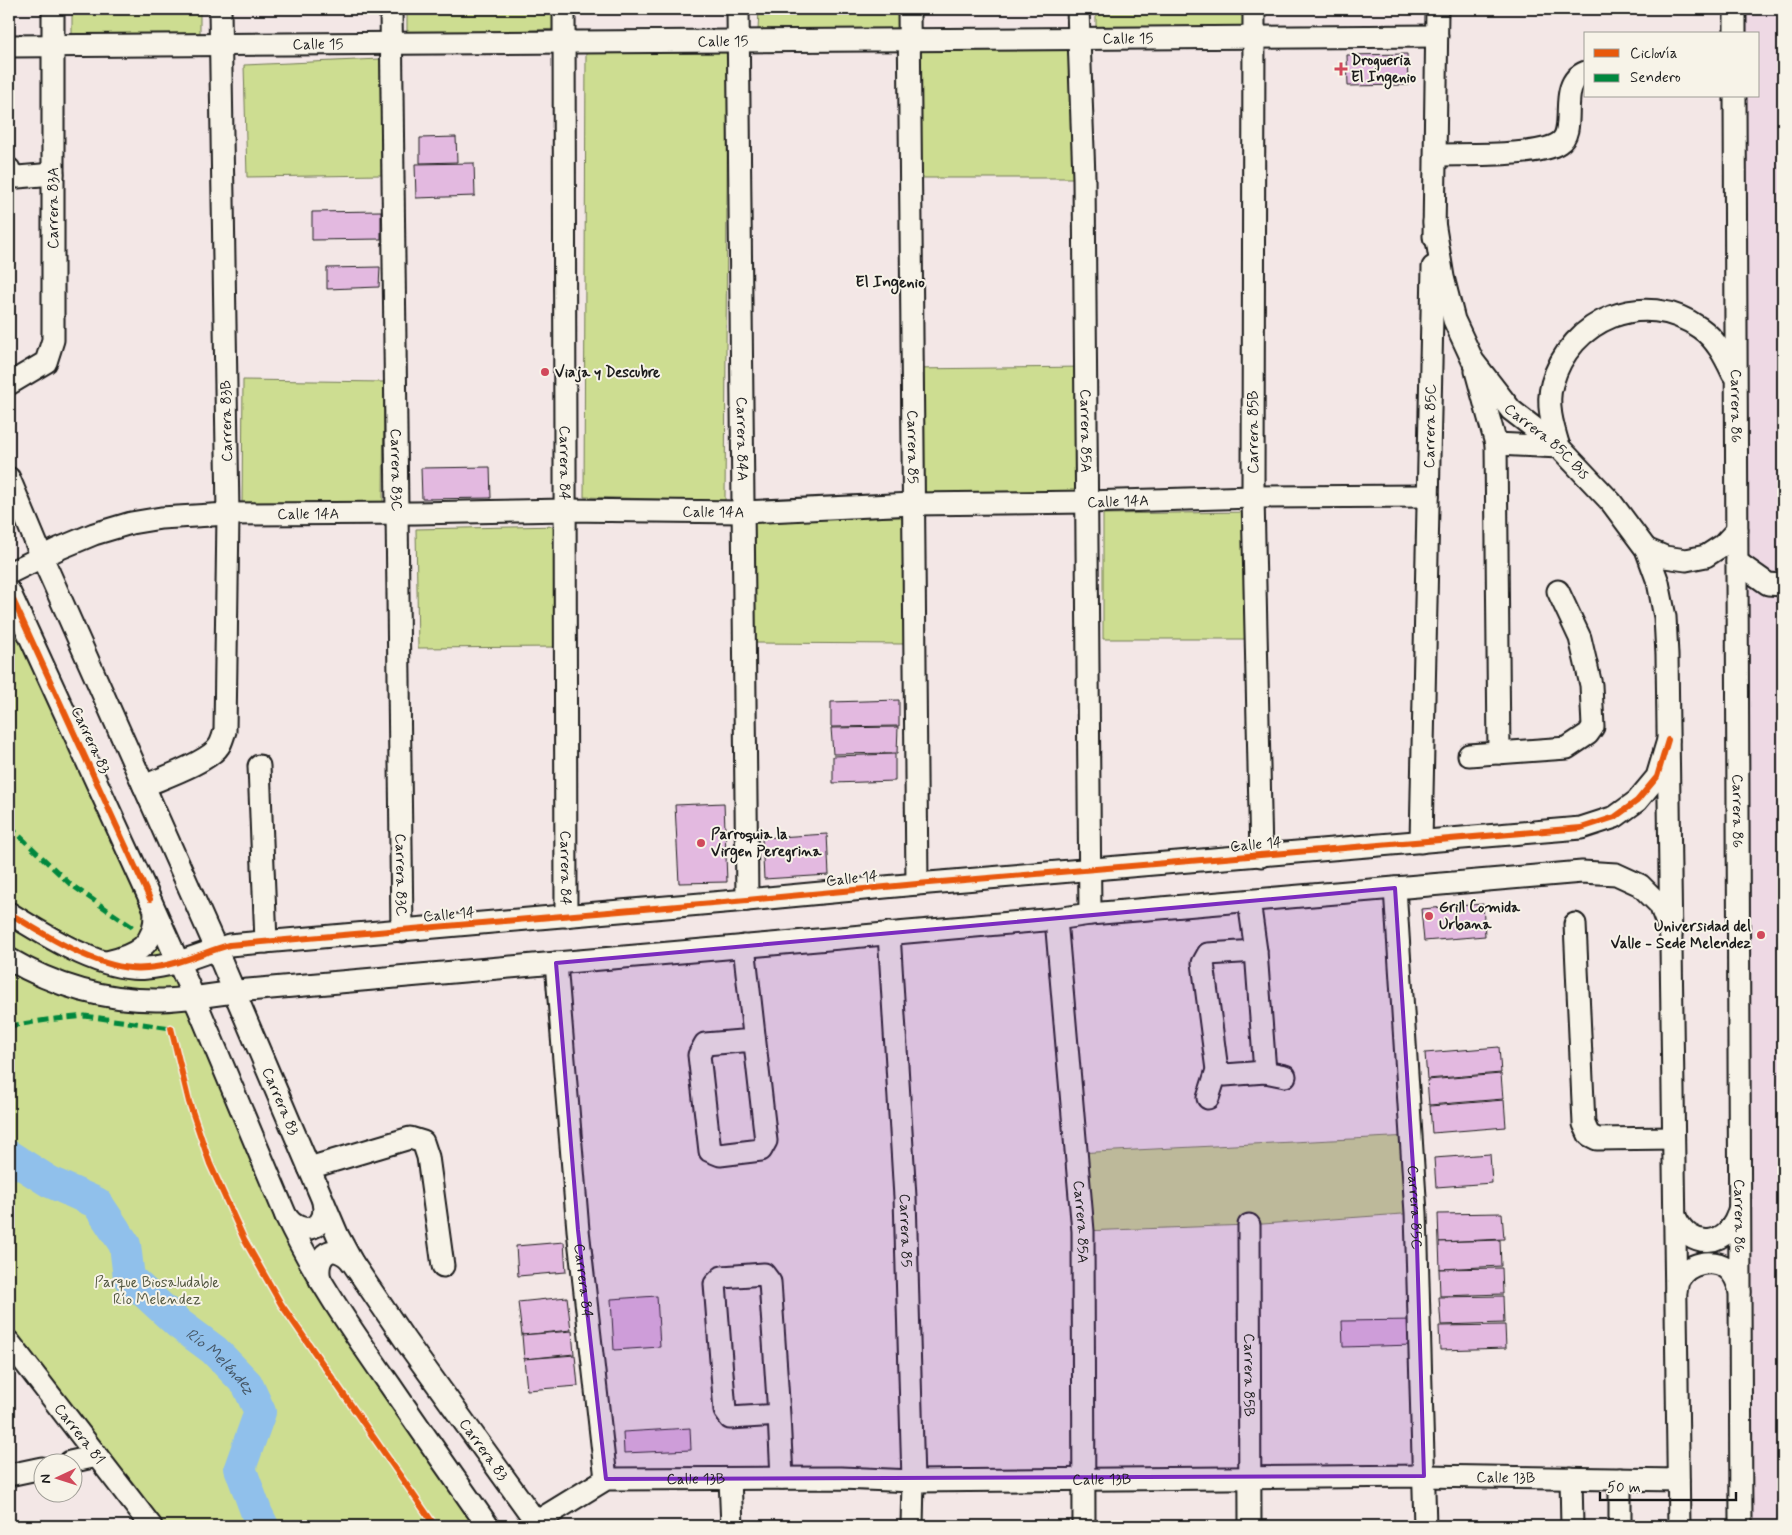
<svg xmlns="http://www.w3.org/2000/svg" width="1792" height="1535" font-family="Mynerve,sans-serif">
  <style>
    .built { fill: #eed9e4 }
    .green { fill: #cddd91; stroke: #747c56 }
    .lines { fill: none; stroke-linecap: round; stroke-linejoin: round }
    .river { stroke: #90c0eb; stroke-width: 32 }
    .building { fill: #e3b9e0; stroke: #1c1c1c }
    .minor-casing { stroke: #1c1c1c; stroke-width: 25 }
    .minor { stroke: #f7f3e8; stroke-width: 21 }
    .quiet { stroke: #00873e; stroke-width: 5; stroke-dasharray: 10 5; stroke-linecap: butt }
    .cycleway-casing { stroke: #f7f3e8; stroke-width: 9 }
    .cycleway { stroke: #e8590c; stroke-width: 6 }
    .marked { fill: #7b2cbf; fill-opacity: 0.2; stroke: #7b2cbf; stroke-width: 4; stroke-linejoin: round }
    .poi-dot { fill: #d1495b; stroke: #f7f3e8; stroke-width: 2 }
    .labels { text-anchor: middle; stroke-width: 4; stroke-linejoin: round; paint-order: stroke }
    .street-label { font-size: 15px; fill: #1c1c1c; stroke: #f7f3e8 }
    .poi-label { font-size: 15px; font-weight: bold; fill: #1c1c1c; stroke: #f7f3e8; text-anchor: start }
    .park-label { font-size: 15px; fill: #51563f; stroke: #f7f3e8 }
    .neighbourhood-label { font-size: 16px; font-weight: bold; fill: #1c1c1c; stroke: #f7f3e8 }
    .water-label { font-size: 16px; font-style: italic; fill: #455564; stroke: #f7f3e8 }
  </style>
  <rect width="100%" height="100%" fill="#f3e7e6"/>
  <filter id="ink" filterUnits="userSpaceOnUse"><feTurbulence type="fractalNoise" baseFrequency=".02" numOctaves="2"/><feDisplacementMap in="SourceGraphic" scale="10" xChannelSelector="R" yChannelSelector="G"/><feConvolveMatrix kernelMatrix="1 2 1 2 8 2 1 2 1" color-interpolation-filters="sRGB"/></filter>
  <g filter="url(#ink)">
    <!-- built -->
    <path class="built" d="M 1735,9 L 1783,9 L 1783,1526 L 1741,1526 L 1735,96 L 1758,96 L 1758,34 L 1735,34 Z"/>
    <!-- green -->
    <g class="green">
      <path d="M 72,9 L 200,9 L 200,33 L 72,36 Z"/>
      <path d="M 407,9 L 560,9 L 560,29 L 407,35 Z"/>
      <path d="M 759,9 L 898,9 L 899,31 L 758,31 Z"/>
      <rect x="1096" y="9" width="149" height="18"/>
      <path d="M 1078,39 L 1084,178 L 909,178 L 909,40 Z"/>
      <path d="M 728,46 L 725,501 L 584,497 L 586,50 Z"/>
      <path d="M 380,59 L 381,175 L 247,177 L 244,65 Z"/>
      <path d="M 1086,367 L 1087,502 L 913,504 L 911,369 Z"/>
      <path d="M 243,380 L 384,382 L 383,503 L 242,503 Z"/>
      <path d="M 1250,512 L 1250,639 L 1103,639 L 1103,514 Z"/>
      <path d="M 753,517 L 903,517 L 904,644 L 754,643 Z"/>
      <path d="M 560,526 L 556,647 L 418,648 L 416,529 Z"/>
      <path d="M 9,591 L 286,1216 L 488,1526 L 151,1526 L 9,1342 Z"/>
      <path d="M 1411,1136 L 1416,1213 L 1249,1225 L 1083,1231 L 1076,1153 Z"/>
    </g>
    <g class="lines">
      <!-- river -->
      <path class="river" id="s1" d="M 9,1156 L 50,1182 L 97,1203 L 125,1245 L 129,1278 L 179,1324 L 214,1350 L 247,1384 L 260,1412 L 240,1468 L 257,1514 L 263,1526"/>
    </g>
    <!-- building -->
    <g class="building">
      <path d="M 1407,54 L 1408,85 L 1348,86 L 1347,55 Z"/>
      <path d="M 456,137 L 457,162 L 420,163 L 420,138 Z"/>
      <path d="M 474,163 L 475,196 L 416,198 L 415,164 Z"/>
      <path d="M 381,211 L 381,239 L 312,240 L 312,212 Z"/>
      <path d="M 380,267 L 379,287 L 327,289 L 327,268 Z"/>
      <path d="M 490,467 L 491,498 L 422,499 L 421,468 Z"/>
      <path d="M 899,700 L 899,726 L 831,727 L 831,702 Z"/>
      <path d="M 898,727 L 897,753 L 833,754 L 831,728 Z"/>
      <path d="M 895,754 L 895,781 L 833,783 L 833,756 Z"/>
      <path d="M 724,803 L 727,882 L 679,883 L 675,805 Z"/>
      <path d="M 827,834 L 829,875 L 764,879 L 762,838 Z"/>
      <path d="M 1483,904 L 1485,936 L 1424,941 L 1421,909 Z"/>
      <path d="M 1499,1047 L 1501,1073 L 1427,1079 L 1425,1053 Z"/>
      <path d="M 1501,1074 L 1503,1099 L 1429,1105 L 1427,1080 Z"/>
      <path d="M 1504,1100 L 1506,1127 L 1432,1133 L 1430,1106 Z"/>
      <path d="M 1490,1154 L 1492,1183 L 1436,1187 L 1434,1158 Z"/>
      <path d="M 1502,1213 L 1504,1239 L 1439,1242 L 1438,1214 Z"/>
      <path d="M 1500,1240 L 1501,1266 L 1440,1269 L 1439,1242 Z"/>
      <path d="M 564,1242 L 566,1272 L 518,1276 L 516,1246 Z"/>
      <path d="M 1502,1268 L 1503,1294 L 1440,1296 L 1439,1269 Z"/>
      <path d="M 657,1296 L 660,1347 L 614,1350 L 611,1299 Z"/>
      <path d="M 1503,1296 L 1504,1323 L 1441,1325 L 1439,1297 Z"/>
      <path d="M 567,1297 L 571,1330 L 522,1335 L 518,1302 Z"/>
      <path d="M 1414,1320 L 1414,1345 L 1343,1347 L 1342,1321 Z"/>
      <path d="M 1505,1325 L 1506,1348 L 1440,1350 L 1439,1326 Z"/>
      <path d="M 572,1331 L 574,1354 L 524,1359 L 522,1335 Z"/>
      <path d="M 575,1355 L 578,1386 L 527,1390 L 524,1359 Z"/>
      <path d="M 690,1428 L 691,1450 L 624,1453 L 623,1432 Z"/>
    </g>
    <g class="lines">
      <defs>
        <g id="minor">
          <path id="s2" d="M 391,9 L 402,931"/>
          <path id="s3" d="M 564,9 L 566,916"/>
          <path id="s4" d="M 738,9 L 747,900"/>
          <path id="s5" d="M 909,9 L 917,884"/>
          <path id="s6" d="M 1078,9 L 1084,178 L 1090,914"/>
          <path d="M 1254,9 L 1253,497 L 1261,856"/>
          <path d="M 1735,34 L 1735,9"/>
          <path id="s7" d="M 9,46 L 1437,36"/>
          <path id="s8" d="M 1735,96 L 1741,1526"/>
          <path d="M 1436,155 C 1463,154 1539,157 1559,143 C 1579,130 1555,84 1586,72"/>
          <path d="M 9,169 L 10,173 L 18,177 L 53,174"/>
          <path id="s9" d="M 1434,222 L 1443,277 L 1454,320 L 1473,361 L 1511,410 L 1559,447 L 1611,502 L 1646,549 L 1658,582 L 1665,617 L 1667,655 L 1679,1526"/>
          <path d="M 1434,237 L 1437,9"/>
          <path d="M 1476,371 L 1496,444 L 1499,753"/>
          <path d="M 9,384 L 46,362 L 53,340 L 53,9"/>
          <path d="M 1496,444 L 1559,447"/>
          <path d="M 1559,447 C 1553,427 1546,405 1552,384 C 1570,319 1644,288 1700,328 C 1716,339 1725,357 1733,374"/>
          <path id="s10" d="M 9,478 L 42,557 L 211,937 L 338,1236 L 352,1262 L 405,1340 L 539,1526"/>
          <path d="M 1646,549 L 1665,557 L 1686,560 L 1706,556 L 1723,545 L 1737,530"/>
          <path d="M 1737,562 L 1768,584 L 1783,585"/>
          <path id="s11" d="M 9,573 L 58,549 L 94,534 L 131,523 L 161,518 L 228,514 L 416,513 L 565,510 L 743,512 L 913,504 L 1087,502 L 1253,497 L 1428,496"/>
          <path d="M 9,591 L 150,899 L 199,1009 L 286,1216 C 315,1277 351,1329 390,1385 C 422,1432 455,1479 488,1526"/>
          <path d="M 1469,755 L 1567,748 L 1588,734 L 1593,727 L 1591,685 L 1580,638 L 1558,591"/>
          <path d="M 259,766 L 266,942"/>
          <path d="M 144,786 C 162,778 209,762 219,746 C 222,742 223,736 225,731 L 228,514 L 220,9"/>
          <path id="s12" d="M 1421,842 L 1433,267"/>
          <path id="s13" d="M 1395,888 L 1416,1213 L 1425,1526"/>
          <path d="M 1249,901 L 1256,951 L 1265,1072"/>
          <path d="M 9,913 C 45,935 103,973 147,968 C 175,966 202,953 229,945 L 747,900 L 917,884 L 1581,828 L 1615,817 L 1637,801 L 1657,777 L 1668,740"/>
          <path id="s14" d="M 1056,919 L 1083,1231 L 1084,1526"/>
          <path d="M 1575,924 L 1584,1124 L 1589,1135 L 1597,1139 L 1673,1138"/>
          <path id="s15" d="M 889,933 L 905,1197 L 913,1481 L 912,1526"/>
          <path d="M 744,946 L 766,1141 L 761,1150 L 720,1155 L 710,1151 L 699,1055 L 705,1044 L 754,1040"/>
          <path d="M 9,959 C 53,985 104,1000 156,1000 C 186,1000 217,994 248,990 L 1056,919 L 1090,914 L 1582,872 L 1616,874 L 1640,885 L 1660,905 L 1671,934"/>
          <path d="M 107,962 C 136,955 156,945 155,912"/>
          <path id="s16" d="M 556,963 L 578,1230 L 606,1479"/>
          <path d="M 1217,1070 L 1225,1075 L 1265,1072 L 1285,1076"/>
          <path d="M 1208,1098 L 1217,1070 L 1203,963 L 1208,954 L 1256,951"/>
          <path d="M 309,1168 L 410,1138 L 423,1142 L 428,1157 L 443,1266"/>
          <path d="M 286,1216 C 301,1238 329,1229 323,1202"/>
          <path d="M 1675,1216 C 1690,1252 1730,1247 1739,1210"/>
          <path id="s17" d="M 1249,1225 L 1250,1526"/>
          <path d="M 320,1280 C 314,1254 334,1240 352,1262"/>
          <path d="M 1676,1291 C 1677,1287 1677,1282 1679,1279 C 1688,1263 1712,1258 1727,1268 C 1735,1274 1738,1283 1740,1292"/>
          <path id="s18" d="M 9,1342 L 151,1526"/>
          <path d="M 779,1415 L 730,1418 L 725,1411 L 715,1284 L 722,1277 L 764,1274 L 770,1282 L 779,1415 L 782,1478"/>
          <path d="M 70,1462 L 97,1456"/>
          <path d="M 9,1475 L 42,1468"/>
          <path d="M 1571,1478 L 1572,1526"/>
          <path d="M 730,1479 L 732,1526"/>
          <path d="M 1620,1479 L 1620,1526"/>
          <path id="s19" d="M 536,1522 L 606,1479 L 841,1478 L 913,1481 L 1424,1476 L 1678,1480"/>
        </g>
      </defs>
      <!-- minor casing -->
      <use href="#minor" class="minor-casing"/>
      <!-- minor -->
      <use href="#minor" class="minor"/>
      <!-- quiet -->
      <g class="quiet">
        <path d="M 9,826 L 70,884 L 135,929"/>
        <path d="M 9,1026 L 47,1020 L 85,1016 L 171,1028"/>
      </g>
      <defs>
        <g id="cycleway">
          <path d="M 9,591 L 150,899"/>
          <path d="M 9,913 C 45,935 103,973 147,968 C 175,966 202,953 229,945 L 747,900 L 917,884 L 1581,828 L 1615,817 L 1637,801 L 1657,777 L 1668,740"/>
          <path d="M 171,1028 L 189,1102 L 210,1164 L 244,1239 L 281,1304 L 435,1526"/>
        </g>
      </defs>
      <!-- cycleway casing -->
      <use href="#cycleway" class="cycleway-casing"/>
      <!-- cycleway -->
      <use href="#cycleway" class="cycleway"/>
    </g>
  </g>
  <!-- marked area -->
  <path class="marked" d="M 1395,888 L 1416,1213 L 1424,1476 L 606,1479 L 578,1230 L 556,963 Z"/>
  <!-- markers -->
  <g class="poi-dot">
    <path d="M1338.5 61.5h5v5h5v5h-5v5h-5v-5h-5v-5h5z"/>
    <circle cx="545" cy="372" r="5"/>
    <circle cx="701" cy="843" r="5"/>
    <circle cx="1429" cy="916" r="5"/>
    <circle cx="1761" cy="935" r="5"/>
  </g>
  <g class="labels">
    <!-- street labels -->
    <g class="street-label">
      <text dy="5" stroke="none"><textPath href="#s7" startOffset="1119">Calle 15</textPath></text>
      <text dy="5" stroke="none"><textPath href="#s7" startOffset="714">Calle 15</textPath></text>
      <text dy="5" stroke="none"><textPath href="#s7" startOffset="309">Calle 15</textPath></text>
      <text transform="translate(53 208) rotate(-90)" y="5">Carrera 83A</text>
      <text dy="5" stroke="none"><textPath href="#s8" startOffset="310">Carrera 86</textPath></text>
      <text transform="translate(226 421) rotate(-91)" y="5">Carrera 83B</text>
      <text dy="5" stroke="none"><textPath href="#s12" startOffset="416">Carrera 85C</textPath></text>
      <text dy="5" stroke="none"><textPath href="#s6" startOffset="422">Carrera 85A</textPath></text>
      <text transform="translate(1253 432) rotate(-90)" y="5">Carrera 85B</text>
      <text dy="5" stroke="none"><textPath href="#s4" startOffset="430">Carrera 84A</textPath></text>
      <text dy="5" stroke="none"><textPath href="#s9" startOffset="255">Carrera 85C Bis</textPath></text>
      <text dy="5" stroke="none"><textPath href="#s5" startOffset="438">Carrera 85</textPath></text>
      <text dy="5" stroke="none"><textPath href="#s3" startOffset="454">Carrera 84</textPath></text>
      <text dy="5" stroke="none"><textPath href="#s2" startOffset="461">Carrera 83C</textPath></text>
      <text dy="5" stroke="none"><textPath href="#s11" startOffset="1120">Calle 14A</textPath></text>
      <text dy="5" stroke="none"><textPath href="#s11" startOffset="715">Calle 14A</textPath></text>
      <text dy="5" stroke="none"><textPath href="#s11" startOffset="310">Calle 14A</textPath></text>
      <text transform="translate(91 740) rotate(65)" y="5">Carrera 83</text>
      <text dy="5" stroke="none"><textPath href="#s8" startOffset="715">Carrera 86</textPath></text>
      <text transform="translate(1256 844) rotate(-5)" y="5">Calle 14</text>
      <text dy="5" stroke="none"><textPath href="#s3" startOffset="859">Carrera 84</textPath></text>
      <text dy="5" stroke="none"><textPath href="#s2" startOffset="866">Carrera 83C</textPath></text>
      <text transform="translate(852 878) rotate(-6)" y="5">Calle 14</text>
      <text transform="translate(449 914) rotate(-5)" y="5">Calle 14</text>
      <text dy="5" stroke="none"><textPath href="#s10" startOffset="680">Carrera 83</textPath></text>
      <text dy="5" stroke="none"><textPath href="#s13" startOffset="320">Carrera 85C</textPath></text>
      <text dy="5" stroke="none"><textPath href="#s8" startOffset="1120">Carrera 86</textPath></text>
      <text dy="5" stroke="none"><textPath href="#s14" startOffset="304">Carrera 85A</textPath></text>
      <text dy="5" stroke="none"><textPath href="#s15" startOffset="298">Carrera 85</textPath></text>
      <text dy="5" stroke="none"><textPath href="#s16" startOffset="319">Carrera 84</textPath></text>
      <text dy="5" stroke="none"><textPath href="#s17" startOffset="150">Carrera 85B</textPath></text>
      <text dy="5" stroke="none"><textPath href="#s18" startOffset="116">Carrera 81</textPath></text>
      <text dy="5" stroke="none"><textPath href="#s10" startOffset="1085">Carrera 83</textPath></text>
      <text dy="5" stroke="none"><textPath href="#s19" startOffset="982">Calle 13B</textPath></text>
      <text dy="5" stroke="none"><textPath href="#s19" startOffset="578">Calle 13B</textPath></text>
      <text dy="5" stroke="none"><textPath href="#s19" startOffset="172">Calle 13B</textPath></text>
    </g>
    <!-- poi labels -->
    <g class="poi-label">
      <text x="1351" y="65">Drogueria<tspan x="1351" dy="17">El Ingenio</tspan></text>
      <text x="555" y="377">Viaja y Descubre</text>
      <text x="711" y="839">Parroquia la<tspan x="711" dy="17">Virgen Peregrina</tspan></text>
      <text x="1439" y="912">Grill Comida<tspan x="1439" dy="17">Urbana</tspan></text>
      <text x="1751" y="931" text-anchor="end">Universidad del<tspan x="1751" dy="17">Valle - Sede Melendez</tspan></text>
    </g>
    <!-- park labels -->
    <g class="park-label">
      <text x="157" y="1287">Parque Biosaludable<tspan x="157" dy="17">Río Melendez</tspan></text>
    </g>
    <!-- neighbourhood labels -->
    <g class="neighbourhood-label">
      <text x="890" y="287">El Ingenio</text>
    </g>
    <!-- water labels -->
    <g class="water-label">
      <text dy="6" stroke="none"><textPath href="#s1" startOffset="308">Río Meléndez</textPath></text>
    </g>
  </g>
  <!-- margin -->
  <rect width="1792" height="1535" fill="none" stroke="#f7f3e8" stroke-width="30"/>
  <rect x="15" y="15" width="1762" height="1505" fill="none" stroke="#1c1c1c" stroke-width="2" filter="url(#ink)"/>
  <!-- legend -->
  <rect x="1584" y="32" width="175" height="65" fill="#f7f3e8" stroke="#9f9d96"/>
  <rect x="1594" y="49" width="25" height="8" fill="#e8590c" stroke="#9f9d96"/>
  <text x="1630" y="58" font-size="15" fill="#1c1c1c">Ciclovía</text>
  <rect x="1594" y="74" width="25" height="8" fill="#00873e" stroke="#9f9d96"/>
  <text x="1630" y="82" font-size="15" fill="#1c1c1c">Sendero</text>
  <!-- north arrow -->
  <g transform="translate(58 1478) rotate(266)"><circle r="24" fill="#f7f3e8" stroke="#9f9d96"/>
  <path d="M0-4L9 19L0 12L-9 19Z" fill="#d1495b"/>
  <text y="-8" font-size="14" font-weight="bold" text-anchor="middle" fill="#1c1c1c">N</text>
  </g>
  <!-- scale -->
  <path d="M1600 1492v8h136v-8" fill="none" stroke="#1c1c1c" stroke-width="2.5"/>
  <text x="1607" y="1492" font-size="15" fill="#1c1c1c" stroke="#f7f3e8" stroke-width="4" paint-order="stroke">50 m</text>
</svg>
